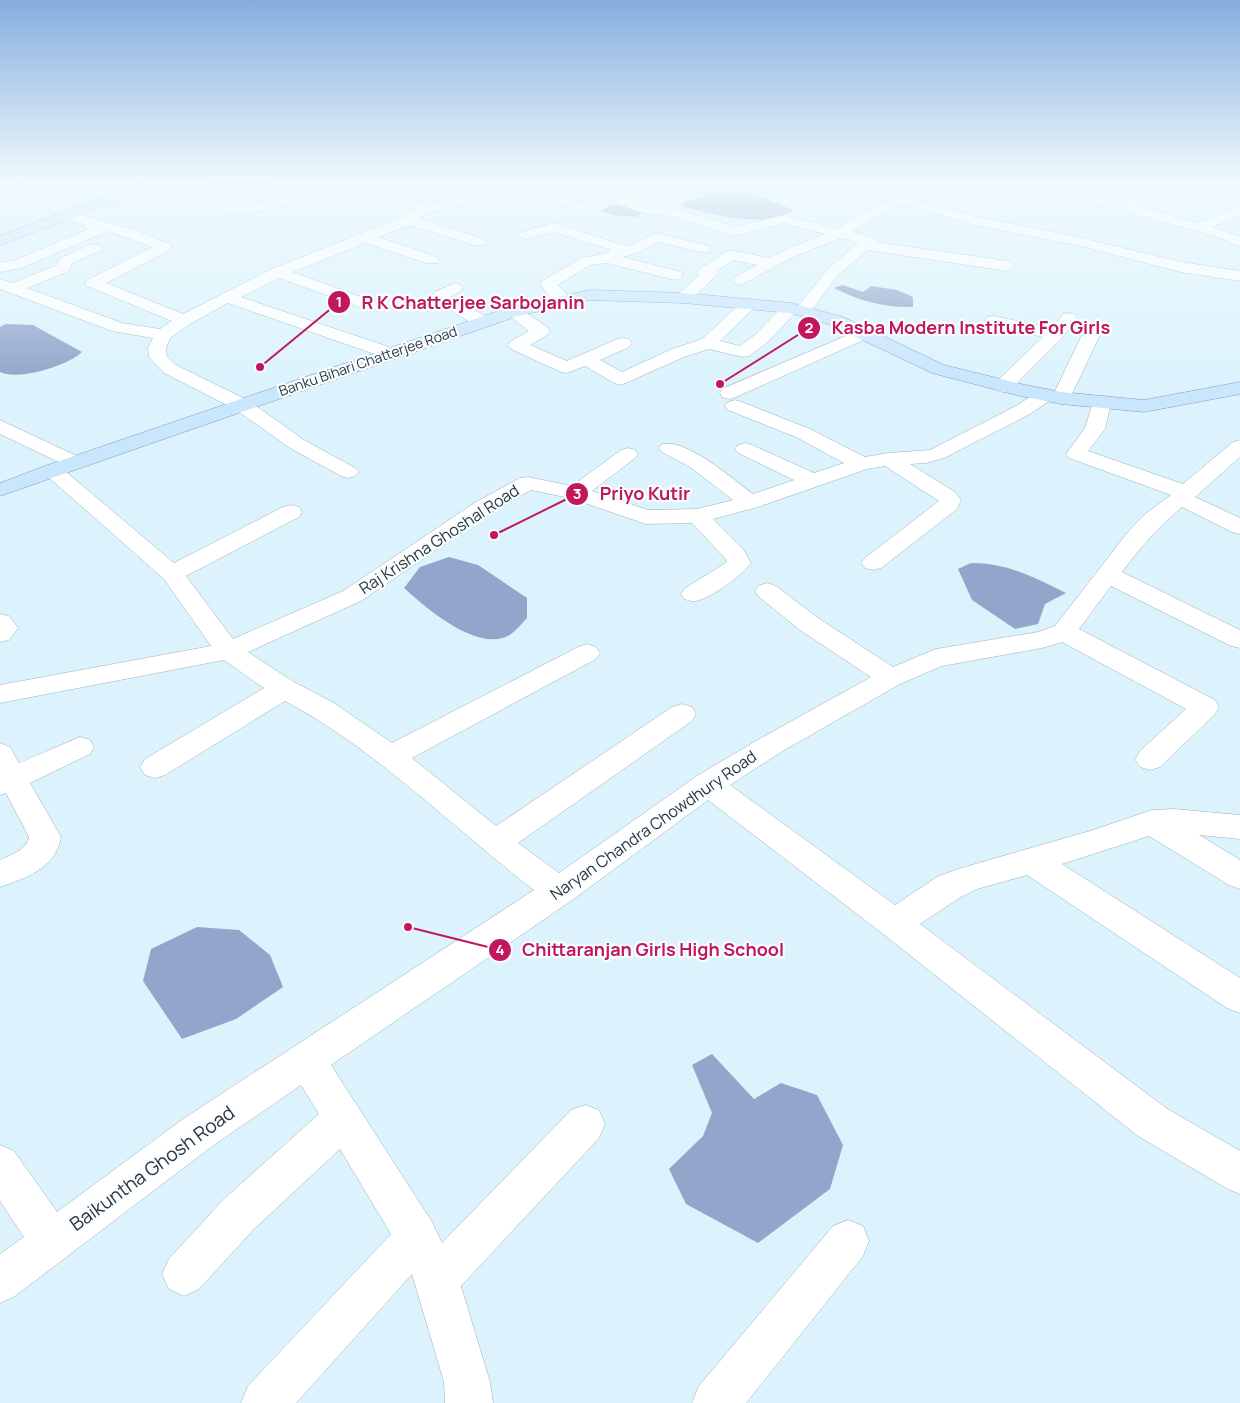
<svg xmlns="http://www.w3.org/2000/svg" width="1240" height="1403" font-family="Manrope,sans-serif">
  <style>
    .water { fill: #92a6cb }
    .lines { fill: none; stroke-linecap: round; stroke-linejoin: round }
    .minor-casing { stroke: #9bb1ba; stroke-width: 1 }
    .major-casing { stroke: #7c9db8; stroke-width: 1 }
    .minor { fill: #fff; fill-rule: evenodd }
    .major { fill: #cae6fd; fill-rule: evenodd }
    .labels { text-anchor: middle; stroke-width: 4.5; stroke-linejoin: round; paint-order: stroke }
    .far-street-label { font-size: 14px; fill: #2d363a; stroke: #f8fdff }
    .street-label { font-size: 16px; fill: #2d363a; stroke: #f8fdff }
    .near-street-label { font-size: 19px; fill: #2d363a; stroke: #f8fdff }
    .leader { fill: none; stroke: #c2185b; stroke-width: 2 }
    .callout-dot { fill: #c2185b; stroke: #f8fdff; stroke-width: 2 }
    .mark-label { font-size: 15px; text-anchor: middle; font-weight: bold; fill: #fff }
    .callout-label { font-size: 18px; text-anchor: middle; font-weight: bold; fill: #c2185b; stroke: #f8fdff; stroke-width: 4.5; stroke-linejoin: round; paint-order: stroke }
  </style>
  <rect width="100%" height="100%" fill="#dcf3fd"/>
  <!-- water -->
  <g class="water">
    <path d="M 210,182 L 274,182 L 258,187 L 229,190 Z"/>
    <path d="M 730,192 L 753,194 L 794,210 C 765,229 713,215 682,206 L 684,202 L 711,194 Z"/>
    <path d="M 610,205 L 620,205 L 643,212 L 636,217 L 614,215 L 601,211 Z"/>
    <path d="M 843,285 L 863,292 L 871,286 L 897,290 L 913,297 L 913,307 C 885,308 859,301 834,288 Z"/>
    <path d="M 6,324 L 33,325 L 82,352 C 67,366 18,381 0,372 L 0,327 Z"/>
    <path d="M 449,557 L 478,565 L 527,598 L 527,618 C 522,623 517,630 511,634 C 480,655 426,608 404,588 L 420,567 Z"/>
    <path d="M 971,563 C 1008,563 1033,577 1066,593 L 1045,604 L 1038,624 L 1015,629 L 972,600 L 958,569 Z"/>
    <path d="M 197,927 L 239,930 L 270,955 L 283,987 L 236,1019 L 182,1039 L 143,981 L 151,949 Z"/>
    <path d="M 712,1054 L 754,1099 L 781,1083 L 817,1095 L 843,1145 L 830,1189 L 758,1243 L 686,1204 L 669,1169 L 703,1136 L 712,1113 L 692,1065 Z"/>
  </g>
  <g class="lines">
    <defs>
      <g id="minor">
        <path d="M 24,182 L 44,182 L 43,185 L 0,199 L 0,191 Z"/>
        <path d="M 180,182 L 196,182 L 232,204 L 241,207 L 354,182 L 373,182 L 426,205 L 451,199 L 482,182 L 498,182 L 461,205 L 428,213 L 419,219 L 484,239 L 486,242 L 484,245 L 474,245 L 409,225 L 378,237 L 437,257 L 440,260 L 437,263 L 427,263 L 365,243 L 293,272 L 377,303 L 379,306 L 377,309 L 365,309 L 279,278 L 241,297 L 395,349 L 398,353 L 395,357 L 389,358 L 383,357 L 228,303 L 190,324 L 170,338 L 166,348 L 167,356 L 176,365 L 249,401 L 304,440 L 355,468 L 359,472 L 355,476 L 348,478 L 341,476 L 290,448 L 235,409 L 164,373 L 149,357 L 148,348 L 153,338 L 112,331 L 0,289 L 0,279 L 13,283 L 57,265 L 60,258 L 90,245 L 100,245 L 102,248 L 100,251 L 72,263 L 69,271 L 27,288 L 122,323 L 160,329 L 172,321 L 87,286 L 85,283 L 87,280 L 153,247 L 108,231 L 21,268 L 0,272 L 0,262 L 13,261 L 89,229 L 85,228 L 84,224 L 63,218 L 61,215 L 68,211 L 73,212 L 134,230 L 170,244 L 172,247 L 170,250 L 106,283 L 183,314 L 272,269 L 403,217 L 415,209 L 365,189 L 240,215 L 222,210 Z"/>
        <path d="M 534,182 L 551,182 L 542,189 L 591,205 L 593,208 L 586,212 L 525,192 L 523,189 Z"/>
        <path d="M 560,182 L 580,182 L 621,196 L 662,182 L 683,182 L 682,185 L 634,200 L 656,208 L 670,207 L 735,227 L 784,215 L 838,229 L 875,206 L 902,196 L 982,218 L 1082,238 L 1181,262 L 1240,271 L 1240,281 L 1181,272 L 1081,246 L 980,226 L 903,204 L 885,212 L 852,232 L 874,238 L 876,242 L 1007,261 L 1012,263 L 1015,266 L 1012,269 L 1007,271 L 868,250 L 838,275 L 808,315 L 802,316 L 795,313 L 768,342 L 749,356 L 743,357 L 709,349 L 684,357 L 621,385 L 614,383 L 585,366 L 567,373 L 561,372 L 511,349 L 508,345 L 511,341 L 529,331 L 505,312 L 507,308 L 519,308 L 547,327 L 550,331 L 547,335 L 530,345 L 567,361 L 617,339 L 623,338 L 629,339 L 632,343 L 629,347 L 600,360 L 622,372 L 672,349 L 702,339 L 743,301 L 755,301 L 757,304 L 755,307 L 720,341 L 740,346 L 756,334 L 785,304 L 791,303 L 798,306 L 828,269 L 858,243 L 841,238 L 795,256 L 741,285 L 735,283 L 733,280 L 735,277 L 757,265 L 733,260 L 717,271 L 718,273 L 716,276 L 689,301 L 677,301 L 675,298 L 677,295 L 699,275 L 697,272 L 700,269 L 725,252 L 730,250 L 769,258 L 785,250 L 825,234 L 784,223 L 734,236 L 664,214 L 650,215 L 561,185 Z"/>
        <path d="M 924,182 L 937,182 C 934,188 930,188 924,187 Z"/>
        <path d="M 995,182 L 1023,182 L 1123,202 L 1146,182 L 1160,182 L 1136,205 L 1197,223 L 1240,206 L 1240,215 L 1212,227 L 1240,237 L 1240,246 L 1214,236 L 1124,211 L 1001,186 Z"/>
        <path d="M 554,223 L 626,246 L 630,246 L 656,233 L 710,246 L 712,249 L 710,252 L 705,253 L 658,242 L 638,253 L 622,257 L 681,272 L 683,275 L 681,278 L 675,280 L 607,263 L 590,265 L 558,285 L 572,300 L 570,303 C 557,307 547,294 540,284 L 542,281 L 581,258 L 604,254 L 611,250 L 554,232 L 526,239 L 521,238 L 519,235 L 521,232 Z"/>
        <path d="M 455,283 L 461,285 L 463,288 L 461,291 L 450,297 L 489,318 L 491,322 L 489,326 L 477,326 L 434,301 L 432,298 L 435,292 Z"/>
        <path d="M 1069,313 L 1075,314 L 1077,318 L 1062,338 L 1010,390 L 1003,392 L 996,390 L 994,386 L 996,382 L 1043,337 L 987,325 L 985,321 L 987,317 L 993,316 L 1052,328 L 1063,314 Z"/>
        <path d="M 862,329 L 868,330 L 871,334 L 868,338 L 736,397 L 729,399 L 722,397 L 720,393 L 722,389 Z"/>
        <path d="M 1091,330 L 1097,331 L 1100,335 L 1068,402 L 1061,404 L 1054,402 L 1052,399 L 1030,414 L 944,458 L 926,463 L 910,464 L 955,492 L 961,500 L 957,509 L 881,568 L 873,570 L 865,568 L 861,563 L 865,558 L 939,501 L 885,466 L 867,469 L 758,507 L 713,519 L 743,549 L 751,563 C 743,575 711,598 696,601 C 692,602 689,600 684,599 L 681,594 L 684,589 L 727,562 L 724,557 L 692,523 L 646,524 L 570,498 L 531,490 L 492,512 L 361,601 L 248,652 L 294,682 L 334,703 L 392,743 L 578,647 L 587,644 L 596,647 L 600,653 L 596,659 L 412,758 L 496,826 L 672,707 L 682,704 L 692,707 L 696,714 L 692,721 L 518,843 L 559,873 L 697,776 L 761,738 L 871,677 L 800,630 L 758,596 L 755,591 L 758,586 L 767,583 L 776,586 L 818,618 L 893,667 L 936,649 L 1038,632 L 1055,626 L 1128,532 L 1144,515 L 1171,495 L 1069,458 L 1066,454 L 1085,428 L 1094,399 L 1101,397 L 1108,399 L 1111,403 L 1105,429 L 1088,451 L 1183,484 L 1233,442 L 1240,440 L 1240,457 L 1195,497 L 1240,518 L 1240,534 L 1232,532 L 1182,507 C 1158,527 1140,548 1122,572 L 1240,630 L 1240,648 L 1231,646 L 1111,586 L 1079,629 L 1215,700 L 1219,707 L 1215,714 L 1160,767 L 1150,770 L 1140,767 L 1135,759 L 1140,751 L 1186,709 L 1062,642 L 1042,648 L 942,666 L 900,684 L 781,752 L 730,785 L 895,905 L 937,877 L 958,869 L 1090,831 L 1152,810 L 1174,809 L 1240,815 L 1240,839 L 1199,835 L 1240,860 L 1240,889 L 1229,885 L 1149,836 L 1062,864 L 1240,978 L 1240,1013 L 1227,1008 L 1027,875 L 977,889 L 961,897 L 920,924 L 1166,1108 L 1240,1151 L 1240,1194 L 1226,1188 L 1138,1136 L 882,933 L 708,800 L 571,901 L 331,1065 L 432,1222 L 442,1243 L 571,1110 L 585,1105 L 599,1110 L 605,1124 L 599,1138 L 461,1286 L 490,1382 L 493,1403 L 445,1403 L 444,1382 L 412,1274 L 296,1403 L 241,1403 L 248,1386 L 391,1234 L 340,1149 L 253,1230 L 199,1289 L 184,1296 L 169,1289 L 162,1274 L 169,1259 L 223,1200 L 319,1114 L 301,1085 L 211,1147 L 15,1296 L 0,1303 L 0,1254 L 24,1237 L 0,1201 L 0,1145 L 14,1151 L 57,1212 L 183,1119 L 534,890 C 452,827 377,750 285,701 L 165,775 L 155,778 L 145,775 L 140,767 L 145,759 L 264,688 L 224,660 L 0,703 L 0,685 L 211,646 L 164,579 L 45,474 L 41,470 L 45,466 L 52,464 L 59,466 L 174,563 L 283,507 L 291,505 L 299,507 L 302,512 L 299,517 L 186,576 L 233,639 L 343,591 L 476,502 L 520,478 L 528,477 L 572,486 L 621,450 L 628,448 L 635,450 L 638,454 L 635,458 L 592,491 L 648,510 L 697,509 L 733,500 L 690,467 L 662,452 L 659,448 L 662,444 C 686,438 733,479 753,494 L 794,480 L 738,453 L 735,449 L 738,445 L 745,443 L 752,445 L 814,473 L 844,463 L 796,437 L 728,410 L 725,406 L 728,402 L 735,400 L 742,402 L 810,429 L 865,457 L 888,453 L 930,450 L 1016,406 L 1039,391 L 1046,389 L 1054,393 L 1082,335 L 1085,331 Z"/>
        <path d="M 0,420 L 83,459 L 86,463 L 83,467 L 76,469 L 69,467 L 0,434 Z"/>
        <path d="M 0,614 L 9,616 L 18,628 L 9,640 L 0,642 Z"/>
        <path d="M 80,737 L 90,740 L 94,747 L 90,754 L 30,783 L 61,837 C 56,868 26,878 0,887 L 0,860 C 11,855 27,850 29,837 L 6,793 L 0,795 L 0,743 L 10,747 L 19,763 Z"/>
        <path d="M 848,1220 L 863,1226 L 869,1241 L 863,1256 L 746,1403 L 692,1403 L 699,1386 L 833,1226 Z"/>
      </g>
      <g id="major">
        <path d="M 144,182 L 163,182 L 162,185 L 0,245 L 0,236 Z"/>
        <path d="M 590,290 L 683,293 L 791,303 L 843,317 L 944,365 L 1021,384 L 1061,392 L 1144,400 L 1240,382 L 1240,394 L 1144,412 L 1061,404 L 1020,396 L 932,373 L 831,325 L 790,313 L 683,303 L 590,300 L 518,316 L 0,496 L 0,483 L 45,466 L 507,308 Z"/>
      </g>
    </defs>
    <!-- minor casing -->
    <use href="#minor" class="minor-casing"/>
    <!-- major casing -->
    <use href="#major" class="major-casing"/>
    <!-- minor -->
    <use href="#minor" class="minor"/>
    <!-- major -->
    <use href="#major" class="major"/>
  </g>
  <!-- sky -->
  <linearGradient id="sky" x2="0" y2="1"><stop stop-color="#85aedc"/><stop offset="0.48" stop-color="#effafe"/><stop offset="1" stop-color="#effafe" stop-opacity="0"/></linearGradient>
  <rect width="1240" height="379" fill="url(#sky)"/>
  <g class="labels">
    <!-- far-street labels -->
    <g class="far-street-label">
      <text transform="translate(368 361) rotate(-19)" y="5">Banku Bihari Chatterjee Road</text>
    </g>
    <!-- street labels -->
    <g class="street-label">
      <text transform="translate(439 539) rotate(-33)" y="6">Raj Krishna Ghoshal Road</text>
      <text transform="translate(653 825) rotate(-35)" y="6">Naryan Chandra Chowdhury Road</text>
    </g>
    <!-- near-street labels -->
    <g class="near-street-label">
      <text transform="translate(152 1168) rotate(-36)" y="7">Baikuntha Ghosh Road</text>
    </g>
  </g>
  <!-- callouts -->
  <path class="leader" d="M260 367L339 302M720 384L809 328M494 535L577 494M408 927L500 950"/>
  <g class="callout-dot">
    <circle cx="260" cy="367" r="5"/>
    <circle cx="720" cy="384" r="5"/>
    <circle cx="494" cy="535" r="5"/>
    <circle cx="408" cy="927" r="5"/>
    <circle cx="339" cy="302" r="12"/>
    <circle cx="809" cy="328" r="12"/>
    <circle cx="577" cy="494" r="12"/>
    <circle cx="500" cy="950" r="12"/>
  </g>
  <g class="mark-label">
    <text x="339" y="307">1</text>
    <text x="809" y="333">2</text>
    <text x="577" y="499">3</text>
    <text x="500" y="955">4</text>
  </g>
  <g class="callout-label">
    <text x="473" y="309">R K Chatterjee Sarbojanin</text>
    <text x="971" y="334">Kasba Modern Institute For Girls</text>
    <text x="645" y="500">Priyo Kutir</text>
    <text x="653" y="956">Chittaranjan Girls High School</text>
  </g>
</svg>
